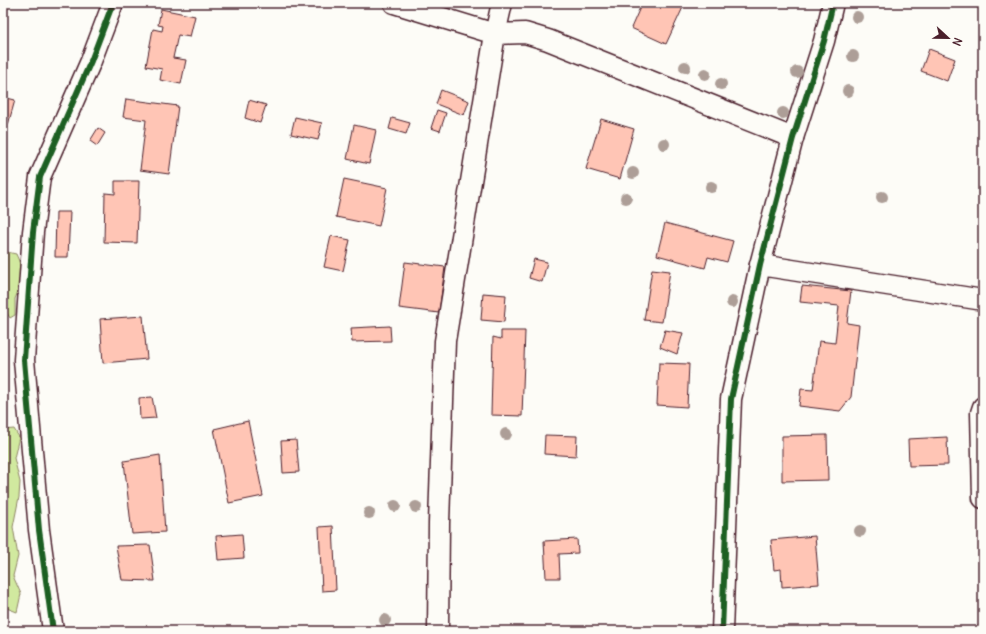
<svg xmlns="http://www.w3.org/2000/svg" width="986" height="634" font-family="Delius,sans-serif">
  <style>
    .green { fill: #d1e99f; stroke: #8e8465 }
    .building { fill: #ffc5b5; stroke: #4a1f2b }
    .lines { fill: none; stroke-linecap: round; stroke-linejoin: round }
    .minor-casing { stroke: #4a1f2b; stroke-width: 23 }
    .minor { stroke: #fdfcf7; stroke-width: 20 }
    .cycleway-casing { stroke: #fdfcf7; stroke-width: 8 }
    .cycleway { stroke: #1b5e20; stroke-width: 6 }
    .tree { fill: #ad9e97 }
  </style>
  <rect width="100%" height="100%" fill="#fdfcf7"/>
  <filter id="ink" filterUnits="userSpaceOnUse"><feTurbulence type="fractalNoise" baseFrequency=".025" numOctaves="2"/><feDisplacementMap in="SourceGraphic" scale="8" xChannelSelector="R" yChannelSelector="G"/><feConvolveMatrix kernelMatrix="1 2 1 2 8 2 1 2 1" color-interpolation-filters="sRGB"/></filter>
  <g filter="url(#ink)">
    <!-- green -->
    <g class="green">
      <path d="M 7,252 L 16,254 L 19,261 L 21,269 L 20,286 L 15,299 L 15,315 L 10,318 L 3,307 L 4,266 L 3,255 Z"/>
      <path d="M 14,429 L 19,437 L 14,458 L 20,482 L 19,497 L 13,527 L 18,556 L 13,576 L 21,594 L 17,612 L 4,607 L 6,591 L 3,563 L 5,509 L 3,492 L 3,430 Z"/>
    </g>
    <!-- building -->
    <g class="building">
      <path d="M 642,3 L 685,3 L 666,44 L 631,28 Z"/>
      <path d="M 161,9 L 195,16 L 190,37 L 178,35 L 173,58 L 186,60 L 181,84 L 160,80 L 162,69 L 146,66 L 153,29 L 162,31 L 163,26 L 158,25 Z"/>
      <path d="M 929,49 L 955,59 L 947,81 L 921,71 Z"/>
      <path d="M 441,90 L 469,101 L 464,115 L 436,104 Z"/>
      <path d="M 3,97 L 15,100 L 8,125 L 3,124 Z"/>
      <path d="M 126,99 L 178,106 L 169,174 L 140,170 L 146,120 L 123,117 Z"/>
      <path d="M 249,100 L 266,105 L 260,123 L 245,118 Z"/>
      <path d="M 437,110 L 446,113 L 440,131 L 431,128 Z"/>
      <path d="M 295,117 L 322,123 L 318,140 L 291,134 Z"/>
      <path d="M 392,118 L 410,123 L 406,134 L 389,129 Z"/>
      <path d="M 601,119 L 634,129 L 620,179 L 586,169 Z"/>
      <path d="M 354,125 L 376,130 L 369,164 L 347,159 Z"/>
      <path d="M 98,128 L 105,133 L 97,146 L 90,141 Z"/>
      <path d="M 344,179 L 387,188 L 379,226 L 336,217 Z"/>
      <path d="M 115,181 L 139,181 L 137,243 L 104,242 L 105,193 L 115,194 Z"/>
      <path d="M 56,212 L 70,212 L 68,257 L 55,257 Z"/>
      <path d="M 665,223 L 733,241 L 727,262 L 708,257 L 705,268 L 657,255 Z"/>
      <path d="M 331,236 L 350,240 L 343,271 L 324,267 Z"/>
      <path d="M 534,259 L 547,262 L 542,282 L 529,278 Z"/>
      <path d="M 405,262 L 445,267 L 439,313 L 399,308 Z"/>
      <path d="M 652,269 L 670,271 L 662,322 L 644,320 Z"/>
      <path d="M 802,286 L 851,291 L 847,323 L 859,325 L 851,397 L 840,411 L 799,406 L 801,389 L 813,390 L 819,341 L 835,343 L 839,306 L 800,302 Z"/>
      <path d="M 483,293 L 506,295 L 504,322 L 481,320 Z"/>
      <path d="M 143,316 L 147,359 L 103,363 L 100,319 Z"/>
      <path d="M 390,326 L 391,341 L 352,342 L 351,328 Z"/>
      <path d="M 665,330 L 683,333 L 677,354 L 660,347 Z"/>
      <path d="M 501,331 L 525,331 L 522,416 L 491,415 L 493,337 L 501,339 Z"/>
      <path d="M 659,363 L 689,364 L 687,407 L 657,405 Z"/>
      <path d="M 152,397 L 156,418 L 140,419 L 139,398 Z"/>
      <path d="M 248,421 L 263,496 L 229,503 L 214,429 Z"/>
      <path d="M 545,435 L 577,436 L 576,456 L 544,454 Z"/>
      <path d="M 827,435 L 828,480 L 782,481 L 782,436 Z"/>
      <path d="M 947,437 L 948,465 L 909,466 L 908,439 Z"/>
      <path d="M 296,440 L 299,472 L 283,473 L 281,441 Z"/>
      <path d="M 160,455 L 165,532 L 132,534 L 124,461 Z"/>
      <path d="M 333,526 L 336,590 L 322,591 L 319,527 Z"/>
      <path d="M 242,534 L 244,558 L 218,560 L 216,536 Z"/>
      <path d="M 815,536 L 819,584 L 782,587 L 781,569 L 774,570 L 771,540 Z"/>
      <path d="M 577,539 L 578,553 L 559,554 L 560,578 L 546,578 L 544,541 Z"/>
      <path d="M 150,545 L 155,581 L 122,580 L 116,546 Z"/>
      <path d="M 489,627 L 489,631 L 469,631 L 469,630 Z"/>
    </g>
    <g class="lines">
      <defs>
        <g id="minor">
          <path d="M 394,3 L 495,34 L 525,33 L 548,40 L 793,138"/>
          <path d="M 760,265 L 983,300"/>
          <path d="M 983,407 L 981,413 L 983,498"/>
          <path d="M 53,631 L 39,530 L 24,360 L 33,232 L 40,177 L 91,61 L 113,3"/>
          <path d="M 438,631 L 439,523 L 445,341 L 495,34 L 502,3"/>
          <path d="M 722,631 L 731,399 L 760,265 L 793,138 L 824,41 L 833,3"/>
        </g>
      </defs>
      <!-- minor casing -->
      <use href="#minor" class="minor-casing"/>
      <!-- minor -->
      <use href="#minor" class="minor"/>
      <defs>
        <g id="cycleway">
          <path d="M 53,631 L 39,530 L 24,360 L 33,232 L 40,177 L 91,61 L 113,3"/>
          <path d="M 722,631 L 731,399 L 760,265 L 793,138 L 824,41 L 833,3"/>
        </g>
      </defs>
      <!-- cycleway casing -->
      <use href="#cycleway" class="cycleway-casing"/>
      <!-- cycleway -->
      <use href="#cycleway" class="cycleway"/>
    </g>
    <!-- trees -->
    <g class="tree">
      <circle cx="857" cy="17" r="6"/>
      <circle cx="853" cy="56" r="6"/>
      <circle cx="685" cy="67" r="6"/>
      <circle cx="797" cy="72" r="6"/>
      <circle cx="705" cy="74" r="6"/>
      <circle cx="721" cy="84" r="6"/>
      <circle cx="848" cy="91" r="6"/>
      <circle cx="783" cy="113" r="6"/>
      <circle cx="664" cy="144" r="6"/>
      <circle cx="633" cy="173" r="6"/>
      <circle cx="711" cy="187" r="6"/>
      <circle cx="882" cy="197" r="6"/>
      <circle cx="626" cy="198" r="6"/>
      <circle cx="732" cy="302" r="6"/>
      <circle cx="506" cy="434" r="6"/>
      <circle cx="395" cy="506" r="6"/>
      <circle cx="416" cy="507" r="6"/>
      <circle cx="369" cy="513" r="6"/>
      <circle cx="860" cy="531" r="6"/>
      <circle cx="385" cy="620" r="6"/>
    </g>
  </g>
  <!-- margin -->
  <rect width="986" height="634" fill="none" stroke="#fdfcf7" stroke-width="16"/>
  <rect x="8" y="8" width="970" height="618" fill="none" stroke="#4a1f2b" stroke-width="1.5" filter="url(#ink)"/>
  <!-- north arrow -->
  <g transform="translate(948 38) rotate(112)" stroke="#fdfcf7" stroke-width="3" paint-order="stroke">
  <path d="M0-3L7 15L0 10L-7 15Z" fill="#4a1f2b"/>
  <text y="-6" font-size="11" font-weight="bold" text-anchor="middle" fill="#4a1f2b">N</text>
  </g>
</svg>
